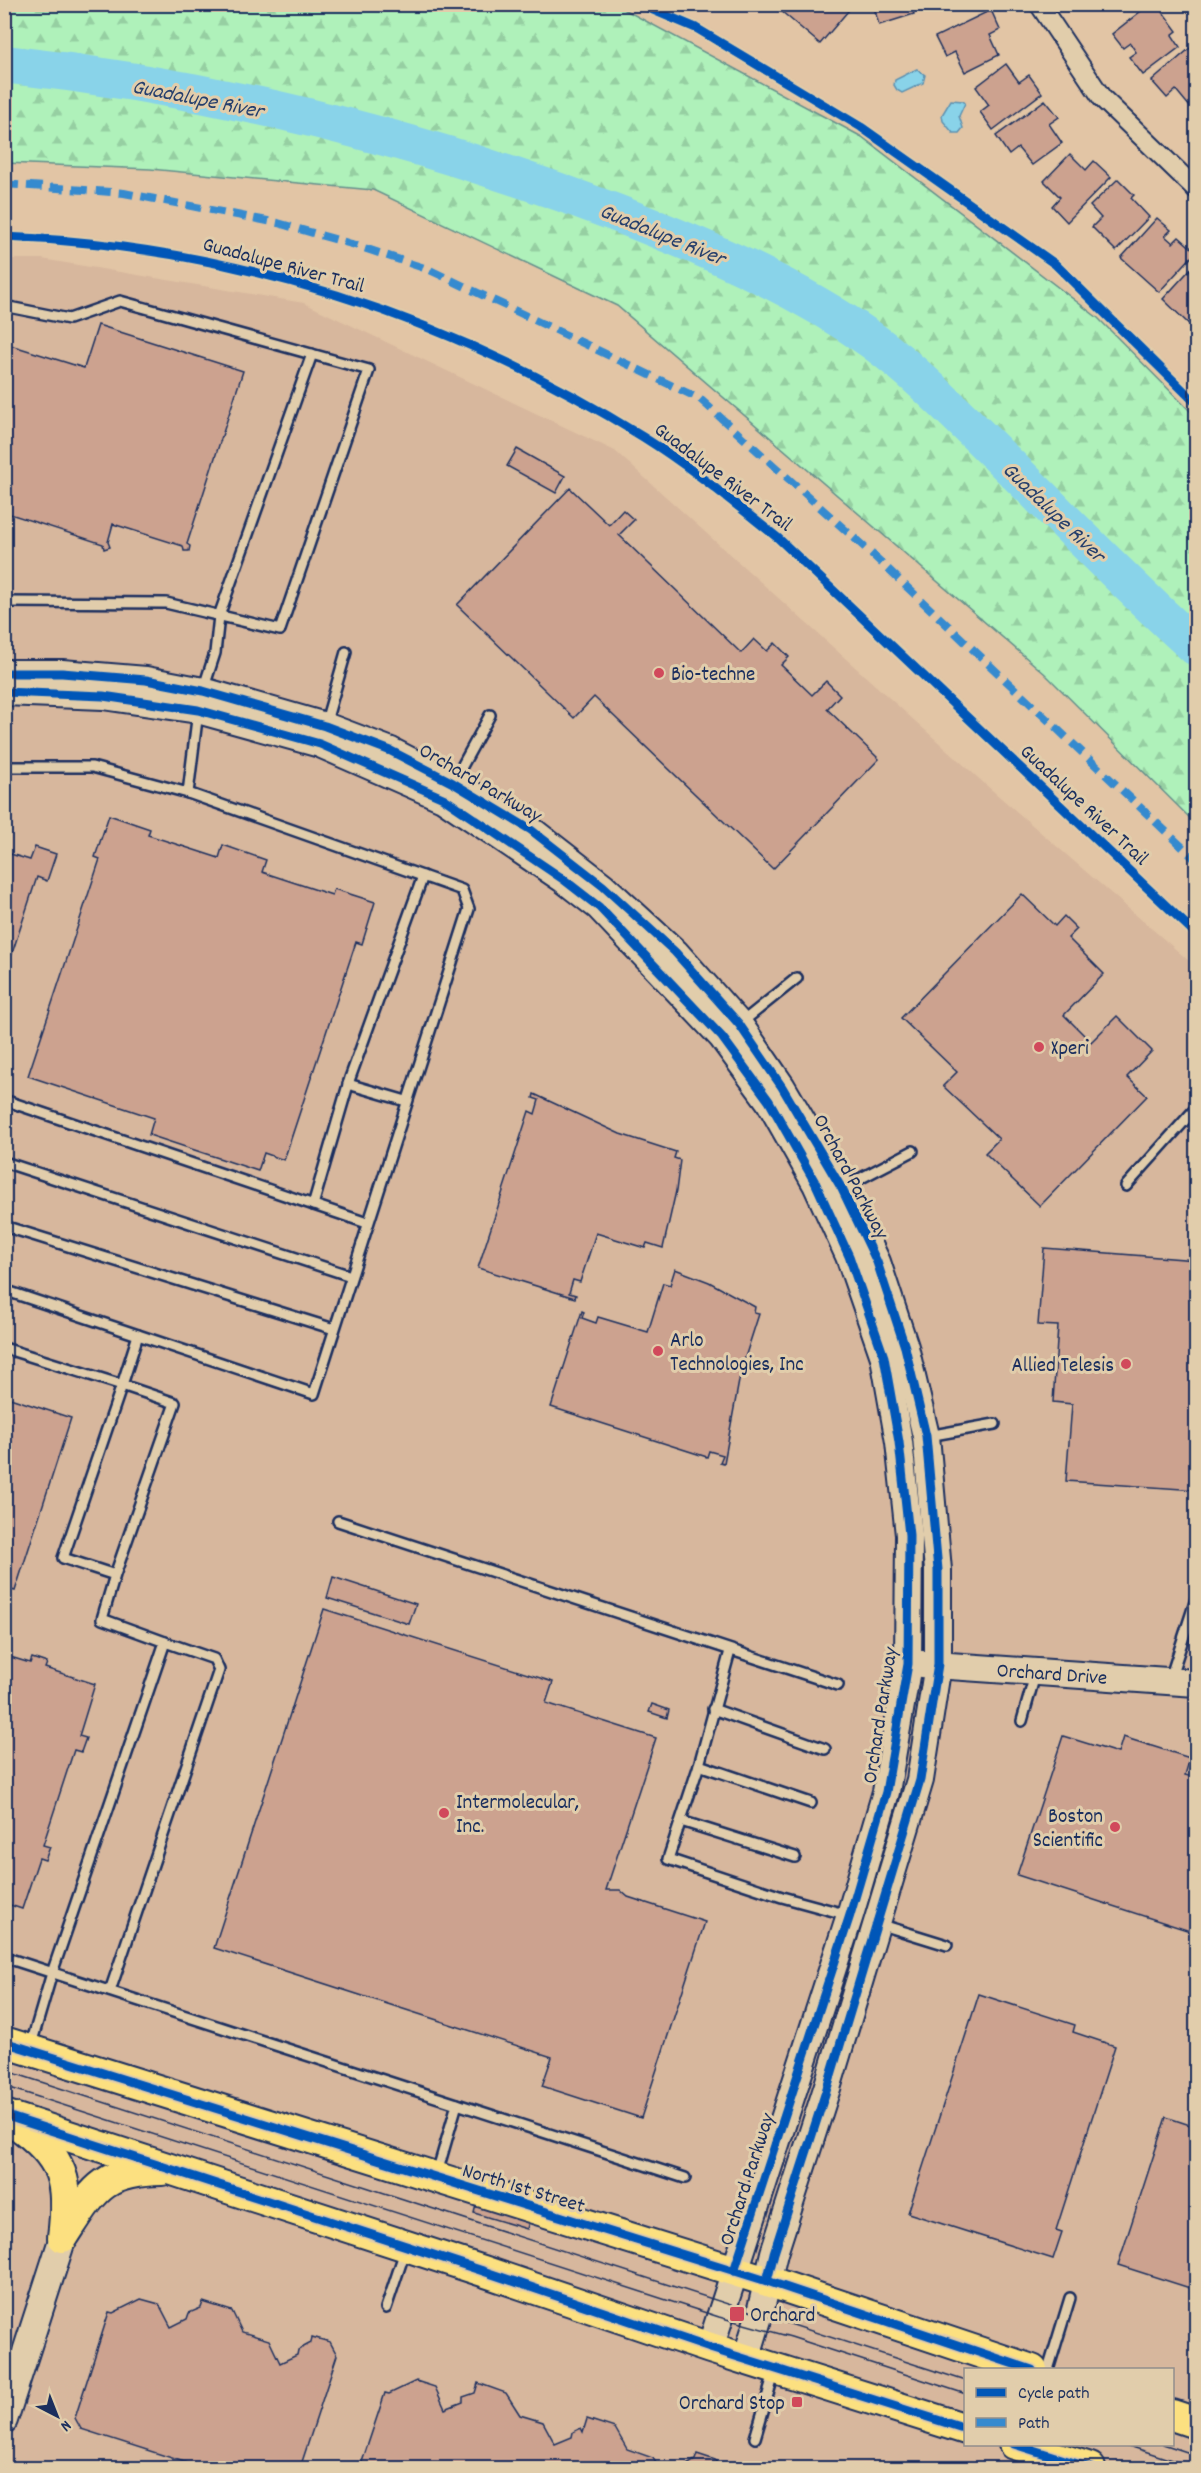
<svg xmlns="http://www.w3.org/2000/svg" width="1201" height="2473" font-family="Dekko,sans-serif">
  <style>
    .built { fill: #d7b79d; fill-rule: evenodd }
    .forest { fill: url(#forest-firs); stroke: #65908c; stroke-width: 1.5 }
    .water { fill: #89d3e9; stroke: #5d91b1; stroke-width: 1.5 }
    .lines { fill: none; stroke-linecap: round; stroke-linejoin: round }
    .river { stroke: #89d3e9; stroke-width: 38 }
    .building { fill: #cca28f; stroke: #1b2f5e; stroke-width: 1.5 }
    .lane-casing { stroke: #1b2f5e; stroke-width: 14 }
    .street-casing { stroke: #1b2f5e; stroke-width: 22 }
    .secondary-casing { stroke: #1b2f5e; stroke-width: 30 }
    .primary-casing { stroke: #1b2f5e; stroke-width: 34 }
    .lane { stroke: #e1cdab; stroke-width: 9 }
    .street { stroke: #e1cdab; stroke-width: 18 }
    .secondary { stroke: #e1cdab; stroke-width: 26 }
    .primary { stroke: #fce080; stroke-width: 30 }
    .tram { stroke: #1b2f5e; stroke-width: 1.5 }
    .quiet { stroke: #368acf; stroke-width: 8; stroke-dasharray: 15 8; stroke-linecap: butt }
    .cycleway-casing { stroke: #e1cdab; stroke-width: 13 }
    .cycleway { stroke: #0057b8; stroke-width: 9 }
    .poi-dot { fill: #d1495b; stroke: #e1cdab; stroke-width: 2 }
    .labels { text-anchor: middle; stroke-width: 6; stroke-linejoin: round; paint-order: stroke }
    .street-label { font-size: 21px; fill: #1b2f5e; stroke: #e1cdab }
    .poi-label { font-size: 21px; fill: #1b2f5e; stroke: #e1cdab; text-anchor: start }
    .water-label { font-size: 22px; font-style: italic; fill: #263f6c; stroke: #e1cdab }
  </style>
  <defs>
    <pattern id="forest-firs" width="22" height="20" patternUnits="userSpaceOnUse" patternTransform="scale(1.5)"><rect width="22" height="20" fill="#aff1ba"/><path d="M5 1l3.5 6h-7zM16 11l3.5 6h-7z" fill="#96cfa2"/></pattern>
  </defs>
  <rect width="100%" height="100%" fill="#e2c5a5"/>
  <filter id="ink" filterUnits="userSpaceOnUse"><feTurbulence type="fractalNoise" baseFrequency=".0167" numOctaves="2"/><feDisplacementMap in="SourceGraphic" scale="12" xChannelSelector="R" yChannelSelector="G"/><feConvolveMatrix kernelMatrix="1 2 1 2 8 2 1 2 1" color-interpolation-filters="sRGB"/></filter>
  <g filter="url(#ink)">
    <!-- built -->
    <path class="built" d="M 4,259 L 42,259 L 304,303 L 615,451 L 986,785 L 1196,967 L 1196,1632 L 1195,1638 L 1196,1638 L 1196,2468 L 5,2468 ZM 966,2370 L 1172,2370 L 1172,2444 L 966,2444 Z"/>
    <!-- forest -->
    <path class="forest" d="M 5,4 L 616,5 L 862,137 L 1098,318 L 1196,417 L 1196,824 L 1044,673 L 617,306 L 373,190 L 150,169 L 5,163 Z"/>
    <!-- water -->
    <g class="water">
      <path d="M 917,69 L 925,75 L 923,83 L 902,93 L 897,90 L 894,85 L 895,80 Z"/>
      <path d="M 951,100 L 963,101 L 965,103 L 959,116 L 963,128 L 959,133 L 953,133 L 943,121 L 942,115 Z"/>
    </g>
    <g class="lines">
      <!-- river -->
      <path class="river" d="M 4,64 C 213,87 420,138 616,213 C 706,248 794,285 873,341 C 917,373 955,413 995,452 C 1062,517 1126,585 1196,647"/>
    </g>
    <!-- building -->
    <g class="building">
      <path d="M 787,4 L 854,4 L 820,44 L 781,11 Z"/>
      <path d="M 873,4 L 911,4 L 914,14 L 879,25 Z"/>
      <path d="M 1150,4 L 1157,4 L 1177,31 L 1172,35 L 1180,47 L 1143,75 L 1129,57 L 1136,52 L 1130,43 L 1123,48 L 1112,34 Z"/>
      <path d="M 991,10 L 1000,30 L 990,35 L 999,55 L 965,72 L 955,52 L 945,57 L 935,37 Z"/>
      <path d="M 1196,43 L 1196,102 L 1190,107 L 1176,90 L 1167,98 L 1152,81 Z"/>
      <path d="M 1006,64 L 1019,82 L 1029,75 L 1042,93 L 993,130 L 980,112 L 989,105 L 976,87 Z"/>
      <path d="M 1045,100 L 1059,117 L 1049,124 L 1062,143 L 1032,165 L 1018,148 L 1009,155 L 996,136 Z"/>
      <path d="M 1070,154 L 1086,170 L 1094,161 L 1111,177 L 1067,222 L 1052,206 L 1060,197 L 1044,181 Z"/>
      <path d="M 1118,179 L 1134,195 L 1131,198 L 1149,217 L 1116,251 L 1092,227 L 1101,218 L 1090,206 Z"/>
      <path d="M 1157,218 L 1171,230 L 1165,236 L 1173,243 L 1179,237 L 1196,252 L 1159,292 L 1121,258 Z"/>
      <path d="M 1196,263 L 1196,331 L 1163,299 Z"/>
      <path d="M 98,325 L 243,371 L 187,544 L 190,546 L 189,551 L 184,551 L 183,546 L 113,524 L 108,542 L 110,547 L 104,549 L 103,544 L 4,512 L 4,343 L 84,368 Z"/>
      <path d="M 517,449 L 565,476 L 556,493 L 507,466 Z"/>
      <path d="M 570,488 L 609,525 L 623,510 L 634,520 L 619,535 L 741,653 L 754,639 L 767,651 L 775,643 L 789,657 L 781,665 L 812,695 L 826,681 L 840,695 L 827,709 L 879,759 L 773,869 L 594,697 L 574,718 L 457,605 Z"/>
      <path d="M 109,815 L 150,829 L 148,835 L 219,858 L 223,845 L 266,860 L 262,872 L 332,895 L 334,889 L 375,902 L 362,944 L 356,942 L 284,1160 L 264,1153 L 258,1171 L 149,1135 L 154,1118 L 28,1076 L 100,859 L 95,857 Z"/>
      <path d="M 35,847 L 56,854 L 47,881 L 37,877 L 4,978 L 4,852 L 30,860 Z"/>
      <path d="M 1022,894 L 1055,926 L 1064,916 L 1077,929 L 1068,938 L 1104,974 L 1064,1015 L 1091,1042 L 1117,1016 L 1152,1051 L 1127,1077 L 1147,1096 L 1040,1206 L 985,1153 L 999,1139 L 943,1086 L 957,1072 L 901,1018 Z"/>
      <path d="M 534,1094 L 620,1134 L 676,1152 L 674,1158 L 680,1160 L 676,1191 L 663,1248 L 647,1243 L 645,1248 L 596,1233 L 580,1282 L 573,1280 L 569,1293 L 576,1295 L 575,1298 L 478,1268 L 529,1111 L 535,1114 L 539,1100 L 533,1098 Z"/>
      <path d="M 1044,1248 L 1196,1260 L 1196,1490 L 1066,1481 L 1072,1404 L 1053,1402 L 1058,1326 L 1038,1325 Z"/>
      <path d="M 675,1269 L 709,1282 L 755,1307 L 754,1313 L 759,1314 L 741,1370 L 724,1463 L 720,1462 L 723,1455 L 709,1451 L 707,1457 L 551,1407 L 582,1311 L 584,1312 L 582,1318 L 596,1323 L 598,1317 L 648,1332 L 663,1283 L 670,1285 Z"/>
      <path d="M 4,1396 L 71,1418 L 15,1591 L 4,1588 Z"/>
      <path d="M 333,1577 L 416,1604 L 409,1624 L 327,1598 Z"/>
      <path d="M 324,1609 L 553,1682 L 546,1703 L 656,1738 L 606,1890 L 620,1890 L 628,1897 L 705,1922 L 641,2118 L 542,2086 L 552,2057 L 214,1948 Z"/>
      <path d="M 4,1655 L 30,1663 L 32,1658 L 47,1663 L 45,1668 L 95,1684 L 79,1736 L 86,1738 L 81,1752 L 74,1750 L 43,1845 L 50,1847 L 45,1860 L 39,1858 L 22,1909 L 4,1903 Z"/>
      <path d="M 652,1704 L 669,1710 L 667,1718 L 649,1712 Z"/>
      <path d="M 1063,1736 L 1118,1753 L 1123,1737 L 1190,1758 L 1185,1775 L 1196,1778 L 1196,1933 L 1017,1875 Z"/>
      <path d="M 979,1994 L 1075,2025 L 1073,2032 L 1115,2046 L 1056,2230 L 1062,2232 L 1053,2259 L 908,2213 Z"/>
      <path d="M 1166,2117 L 1196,2127 L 1196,2290 L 1118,2265 Z"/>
      <path d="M 476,2205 L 529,2221 L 527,2229 L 474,2213 Z"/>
      <path d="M 141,2299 L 159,2304 L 171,2327 L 187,2319 L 189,2313 L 201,2308 L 203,2302 L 232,2311 L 242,2332 L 269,2340 L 280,2363 L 297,2355 L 298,2350 L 311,2343 L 312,2337 L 330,2342 L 337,2355 L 300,2468 L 203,2468 L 81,2429 L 75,2418 L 109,2312 L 113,2313 Z"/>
      <path d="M 416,2381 L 435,2387 L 445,2409 L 463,2402 L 463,2397 L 475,2393 L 478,2383 L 506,2393 L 520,2415 L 543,2422 L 555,2444 L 572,2437 L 573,2432 L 581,2428 L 583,2432 L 587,2419 L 615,2428 L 627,2449 L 653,2458 L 659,2468 L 360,2468 L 385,2393 L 389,2394 Z"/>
      <path d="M 697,2454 L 715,2460 L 720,2468 L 682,2468 L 695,2460 Z"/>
    </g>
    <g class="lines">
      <defs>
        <g id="lane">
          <path d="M 4,306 L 69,319 L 120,301 L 369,370 L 280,630 L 166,603 L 4,602"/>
          <path d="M 203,690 L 215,653 L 219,616 L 312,354"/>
          <path d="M 325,725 L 346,652"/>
          <path d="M 4,767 L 92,767 L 188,793"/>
          <path d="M 454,781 L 490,715"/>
          <path d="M 741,1023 L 797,978"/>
          <path d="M 348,1084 L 406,1101"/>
          <path d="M 4,1100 L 367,1223"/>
          <path d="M 4,1162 L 351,1276"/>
          <path d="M 1126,1186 L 1196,1108"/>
          <path d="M 844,1187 L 913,1151"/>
          <path d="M 313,1205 L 350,1078 L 423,876"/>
          <path d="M 4,1226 L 334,1329"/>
          <path d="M 4,1290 L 138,1335"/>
          <path d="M 4,1348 L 122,1385 L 138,1335 L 314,1394 L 469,909 L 462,890 L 188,793 L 198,711"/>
          <path d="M 928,1436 L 995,1424"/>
          <path d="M 338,1521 L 838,1685"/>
          <path d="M 730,1651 L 699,1765 L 668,1859 L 782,1897 L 848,1915"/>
          <path d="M 1170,1679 L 1196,1599"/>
          <path d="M 713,1709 L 825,1749"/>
          <path d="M 1022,1721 L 1035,1675"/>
          <path d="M 699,1765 L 811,1803"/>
          <path d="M 681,1821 L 795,1857"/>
          <path d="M 879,1924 L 947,1945"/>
          <path d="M 4,1957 L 685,2178"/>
          <path d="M 110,1991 L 219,1670 L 214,1659 L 165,1642"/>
          <path d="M 30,2048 L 52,1973 L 165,1642 L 102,1619 L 115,1575 L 63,1558 L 122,1385 L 175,1403 L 115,1575"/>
          <path d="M 437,2173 L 457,2104"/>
          <path d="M 386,2308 L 405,2251"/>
          <path d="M 1048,2370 L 1070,2298"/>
          <path d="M 755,2438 L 774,2374"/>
        </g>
        <path id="street" d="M 1039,4 L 1102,98 L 1196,189"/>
        <g id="secondary">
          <path d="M 4,673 L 62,673 L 146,680 L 203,691 L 325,726 L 391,751 L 453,783 L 531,830 L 603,886 L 675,952 L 739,1024 L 782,1087 L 842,1189 L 877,1262 L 905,1347 L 926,1436 L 938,1570 L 938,1664 L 920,1780 L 828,2085 L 774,2253 L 760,2313 L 746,2359"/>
          <path d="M 4,692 L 103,696 L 198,710 L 320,744 L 443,798 L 563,879 L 599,907 L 722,1037 L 769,1101 L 816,1184 L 849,1256 L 884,1357 L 899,1442 L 909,1535 L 908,1664 L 886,1792 L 850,1915 L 710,2348"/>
          <path d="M 921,1664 L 1196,1683"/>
          <path d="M 4,2420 L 63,2237"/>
        </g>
        <g id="primary">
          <path d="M 4,2042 L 767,2281 L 1032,2370"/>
          <path d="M 4,2115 L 483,2271 L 710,2348 L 966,2429"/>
          <path d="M 17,2124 C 64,2157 70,2182 63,2237"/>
          <path d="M 65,2234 C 95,2188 103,2171 162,2170"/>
          <path d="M 1172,2415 L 1196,2423"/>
          <path d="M 1014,2444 L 1090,2468"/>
        </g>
      </defs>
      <!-- lane casing -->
      <use href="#lane" class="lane-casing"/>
      <!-- street casing -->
      <use href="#street" class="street-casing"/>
      <!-- secondary casing -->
      <use href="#secondary" class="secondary-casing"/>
      <!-- primary casing -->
      <use href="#primary" class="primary-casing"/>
      <!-- lane -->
      <use href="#lane" class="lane"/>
      <!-- street -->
      <use href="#street" class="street"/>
      <!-- secondary -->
      <use href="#secondary" class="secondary"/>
      <!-- primary -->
      <use href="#primary" class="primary"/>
      <!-- tram -->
      <g class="tram">
        <path d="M 4,2070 L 966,2381"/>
        <path d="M 4,2086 L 719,2317 L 791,2337 L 966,2394"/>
        <path d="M 1123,2444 L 1196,2468"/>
        <path d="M 1163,2444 L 1196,2455"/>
      </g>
      <!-- quiet -->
      <path class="quiet" d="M 4,184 L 124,193 L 278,223 L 355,245 L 430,270 L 700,399 L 872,554 L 1196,860"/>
      <defs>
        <g id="cycleway">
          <path d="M 639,4 L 696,28 L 861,127 L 1055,264 L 1196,403"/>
          <path d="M 4,237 C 232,245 451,317 643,437 C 691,467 734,503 778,538 L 1196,934"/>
          <path d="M 4,673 L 62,673 L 146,680 L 203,691 L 325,726 L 391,751 L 453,783 L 531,830 L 603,886 L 675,952 L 739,1024 L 782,1087 L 842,1189 L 877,1262 L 905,1347 L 926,1436 L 938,1570 L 938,1664 L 920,1780 L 828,2085 L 774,2253 L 767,2281"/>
          <path d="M 4,692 L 103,696 L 198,710 L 320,744 L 443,798 L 563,879 L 599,907 L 722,1037 L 769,1101 L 816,1184 L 849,1256 L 884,1357 L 899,1442 L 909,1535 L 908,1664 L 886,1792 L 850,1915 L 734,2271"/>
          <path d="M 4,2042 L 767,2281 L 1032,2370"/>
          <path d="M 4,2115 L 483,2271 L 710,2348 L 966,2429"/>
          <path d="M 1014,2444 L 1090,2468"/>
        </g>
      </defs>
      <!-- cycleway casing -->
      <use href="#cycleway" class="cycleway-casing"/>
      <!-- cycleway -->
      <use href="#cycleway" class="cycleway"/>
    </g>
  </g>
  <!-- markers -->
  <g class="poi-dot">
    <circle cx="659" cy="673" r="6"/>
    <circle cx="1039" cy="1047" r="6"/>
    <circle cx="658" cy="1351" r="6"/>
    <circle cx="1126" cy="1364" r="6"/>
    <circle cx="444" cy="1813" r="6"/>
    <circle cx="1115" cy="1827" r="6"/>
    <rect x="729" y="2306" width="16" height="16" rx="3"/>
    <rect x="791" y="2396" width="12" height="12" rx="3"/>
  </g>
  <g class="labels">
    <!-- street labels -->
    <g class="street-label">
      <text transform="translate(284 264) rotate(15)" y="7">Guadalupe River Trail</text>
      <text transform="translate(724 476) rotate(37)" y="7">Guadalupe River Trail</text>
      <text transform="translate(481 782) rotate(30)" y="7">Orchard Parkway</text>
      <text transform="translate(1085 804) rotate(43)" y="7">Guadalupe River Trail</text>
      <text transform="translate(852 1176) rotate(62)" y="7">Orchard Parkway</text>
      <text transform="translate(1052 1673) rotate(4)" y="7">Orchard Drive</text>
      <text transform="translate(879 1715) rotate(-81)" y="7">Orchard Parkway</text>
      <text transform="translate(746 2179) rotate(-72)" y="7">Orchard Parkway</text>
      <text transform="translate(524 2187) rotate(17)" y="7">North 1st Street</text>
    </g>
    <!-- poi labels -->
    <g class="poi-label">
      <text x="671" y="680">Bio-techne</text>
      <text x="1051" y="1054">Xperi</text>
      <text x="670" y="1346">Arlo<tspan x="670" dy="24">Technologies, Inc</tspan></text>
      <text x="1114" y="1371" text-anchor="end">Allied Telesis</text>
      <text x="456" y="1808">Intermolecular,<tspan x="456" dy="24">Inc.</tspan></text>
      <text x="1103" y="1822" text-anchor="end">Boston<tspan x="1103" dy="24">Scientific</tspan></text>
      <text x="750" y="2321">Orchard</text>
      <text x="785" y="2409" text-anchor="end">Orchard Stop</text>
    </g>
    <!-- water labels -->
    <g class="water-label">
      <text transform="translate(198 97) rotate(11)" y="8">Guadalupe River</text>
      <text transform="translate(663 233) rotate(22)" y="8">Guadalupe River</text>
      <text transform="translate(1055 511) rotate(44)" y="8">Guadalupe River</text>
    </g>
  </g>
  <!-- margin -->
  <rect width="1201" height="2473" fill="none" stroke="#e1cdab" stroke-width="24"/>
  <rect x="12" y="12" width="1177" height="2449" fill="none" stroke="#1b2f5e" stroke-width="2" filter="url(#ink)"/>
  <!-- legend -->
  <rect x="964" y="2368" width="210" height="78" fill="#e1cdab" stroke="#928e8c" stroke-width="1.5"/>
  <rect x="976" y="2388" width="30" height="9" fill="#0057b8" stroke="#928e8c" stroke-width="1.5"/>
  <text x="1018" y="2398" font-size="18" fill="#1b2f5e">Cycle path</text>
  <rect x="976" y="2418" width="30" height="9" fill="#368acf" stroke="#928e8c" stroke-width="1.5"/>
  <text x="1018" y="2428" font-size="18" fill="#1b2f5e">Path</text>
  <!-- north arrow -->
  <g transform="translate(57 2416) rotate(138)" stroke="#e1cdab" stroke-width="4.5" paint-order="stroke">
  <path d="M0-4.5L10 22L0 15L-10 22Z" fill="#1b2f5e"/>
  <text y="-9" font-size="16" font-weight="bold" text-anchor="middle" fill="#1b2f5e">N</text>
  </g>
</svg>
